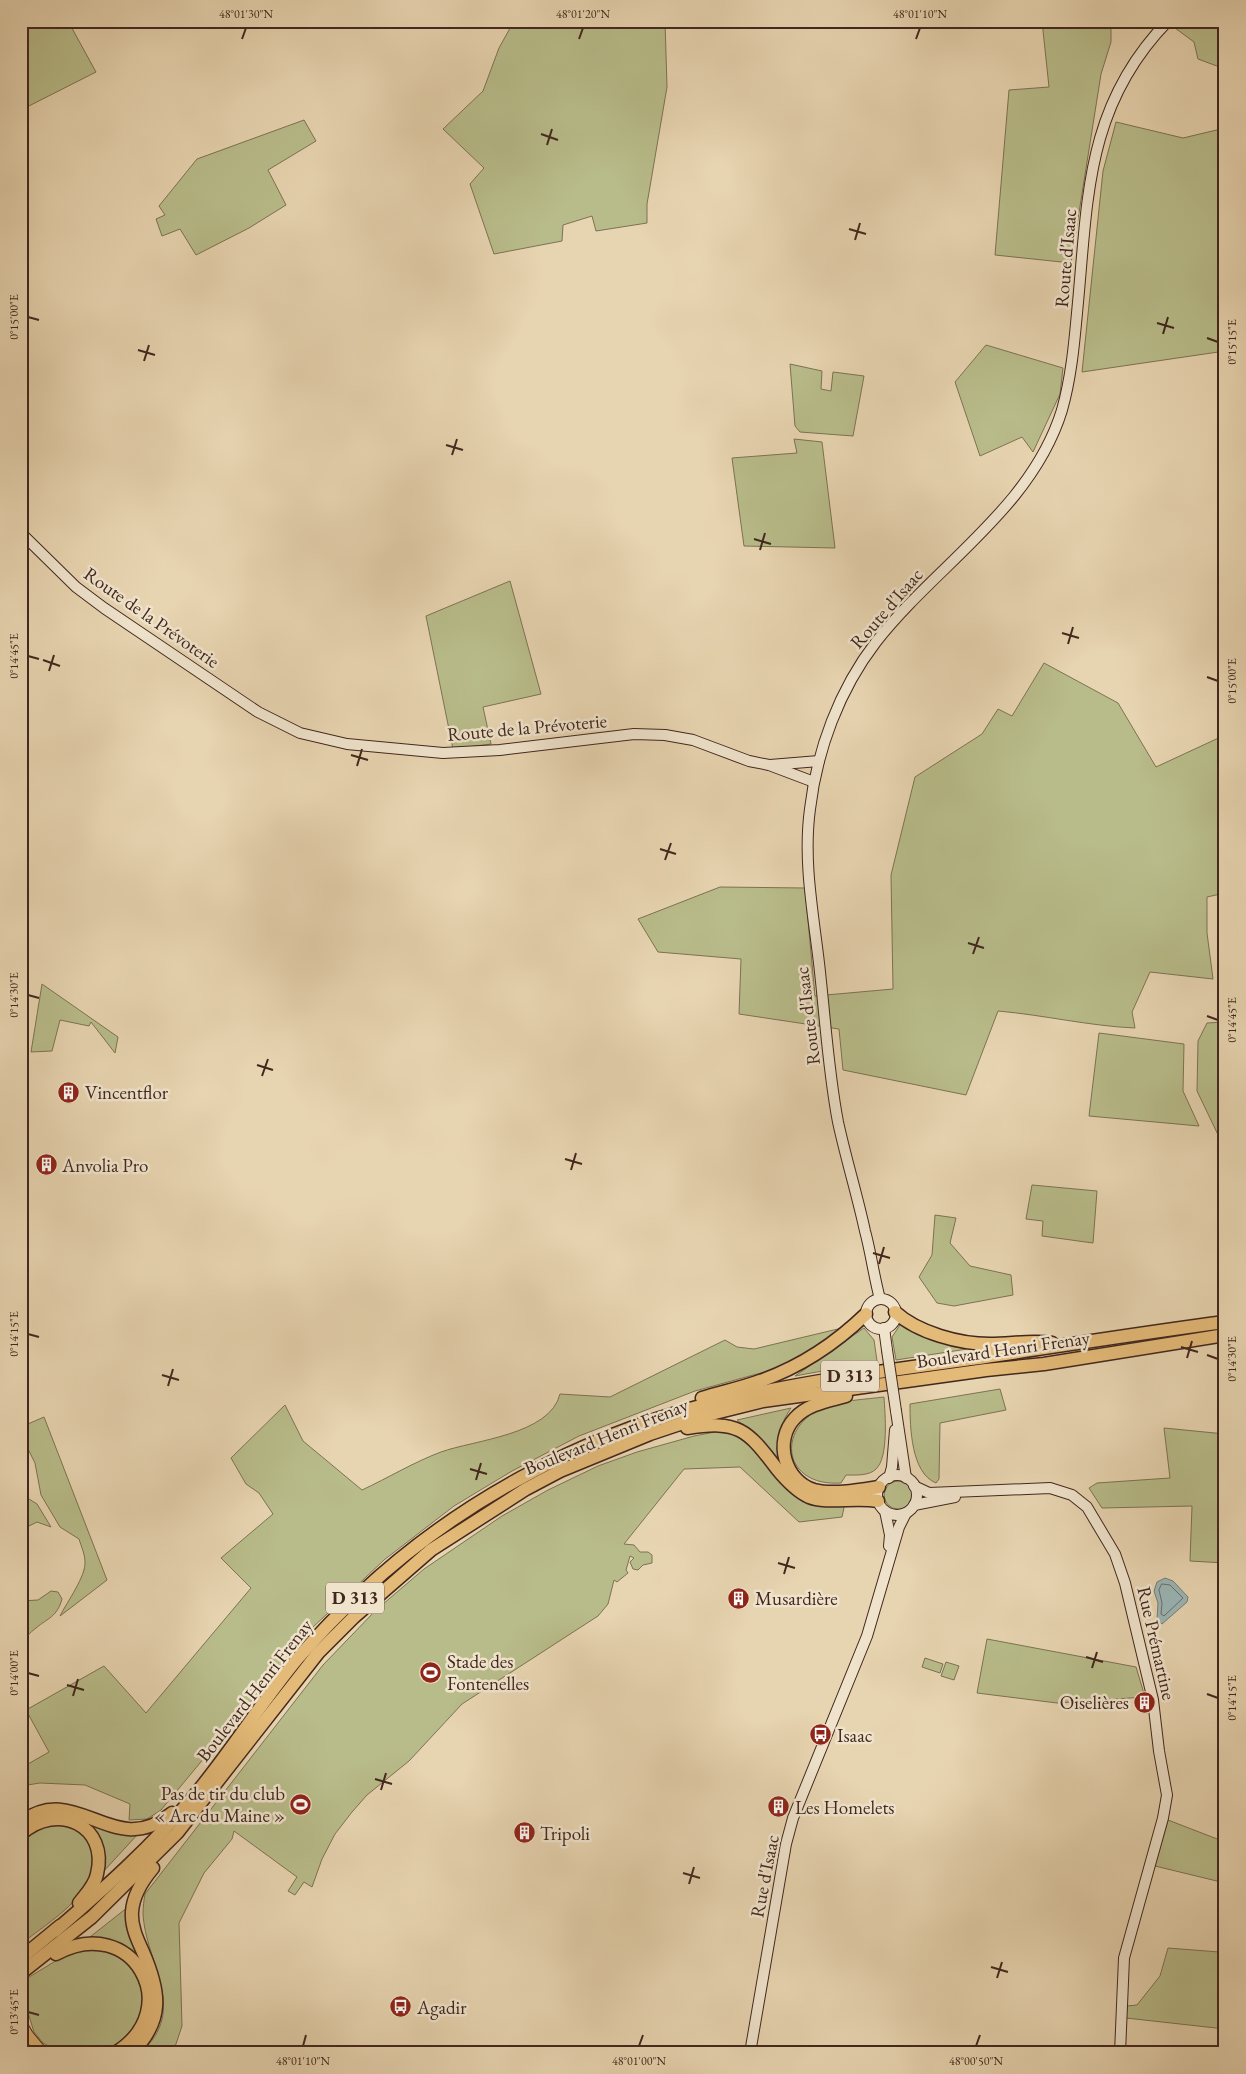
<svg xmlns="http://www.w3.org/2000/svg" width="1246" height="2074" font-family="'EB Garamond',serif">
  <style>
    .green { fill: #b8bc8a; stroke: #7d7254 }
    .water { fill: #9bb6b6; stroke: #777d79 }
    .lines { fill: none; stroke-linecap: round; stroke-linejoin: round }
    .shore { stroke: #6e6e6a; stroke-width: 1 }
    .secondary-casing { stroke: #42271e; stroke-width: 12 }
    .primary-casing { stroke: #42271e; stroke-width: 12 }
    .highway-casing { stroke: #42271e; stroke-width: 15 }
    .secondary { stroke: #efe3cc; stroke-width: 10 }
    .primary { stroke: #e4ba78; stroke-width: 10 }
    .highway { stroke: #e4ba78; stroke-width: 12 }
    .secondary-bridge-casing { stroke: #42271e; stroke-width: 12; stroke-linecap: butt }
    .secondary-bridge { stroke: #efe3cc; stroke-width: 10 }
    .ticks { fill: none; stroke: #42271e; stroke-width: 2 }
    .labels { text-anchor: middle; stroke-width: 5; stroke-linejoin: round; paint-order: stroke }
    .shield { fill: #efe3cc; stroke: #765f52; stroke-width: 1 }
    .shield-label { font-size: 18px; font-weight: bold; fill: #42271e }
    .street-label { font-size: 19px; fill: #42271e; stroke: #efe3cc }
    .poi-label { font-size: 19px; fill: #42271e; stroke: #efe3cc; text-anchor: start }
    .neatline { fill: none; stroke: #42271e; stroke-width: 2 }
    .ticks-label { font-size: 12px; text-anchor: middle; fill: #42271e }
  </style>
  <rect width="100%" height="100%" fill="#e7d4b0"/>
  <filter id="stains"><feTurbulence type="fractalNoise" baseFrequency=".004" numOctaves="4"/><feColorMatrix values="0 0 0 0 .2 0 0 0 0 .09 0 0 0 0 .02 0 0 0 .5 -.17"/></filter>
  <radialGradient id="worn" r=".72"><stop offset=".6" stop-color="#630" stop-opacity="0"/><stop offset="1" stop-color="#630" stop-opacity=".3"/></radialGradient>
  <!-- green -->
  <g class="green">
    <path d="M 21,21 L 68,21 L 96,72 L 21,110 Z"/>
    <path d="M 514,21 L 665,21 L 667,87 L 647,204 L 647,223 L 596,231 L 592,216 L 563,225 L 562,241 L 494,254 L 470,184 L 484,168 L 443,129 L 483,91 L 499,48 Z"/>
    <path d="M 1042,21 L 1111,21 L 1111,42 L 1101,74 L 1071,263 L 995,255 L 1009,90 L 1049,87 Z"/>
    <path d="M 1185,21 L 1225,21 L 1225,69 L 1198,59 L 1194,42 L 1175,28 Z"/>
    <path d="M 304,120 L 316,141 L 268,170 L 286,205 L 249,228 L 196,255 L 180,229 L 162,236 L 156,219 L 165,215 L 159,206 L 197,159 Z"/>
    <path d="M 1116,122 L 1183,138 L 1225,128 L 1225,351 L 1082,372 L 1103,171 Z"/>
    <path d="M 986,345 L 1063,368 L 1060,394 L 1033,452 L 1022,437 L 980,456 L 955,382 Z"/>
    <path d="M 790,364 L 822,371 L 821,389 L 831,391 L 833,372 L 864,376 L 853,436 L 800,432 L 795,426 Z"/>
    <path d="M 794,439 L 822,442 L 835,548 L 744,546 L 732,458 L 797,453 Z"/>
    <path d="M 510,581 L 541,694 L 483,707 L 491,744 L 453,749 L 426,616 Z"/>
    <path d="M 1044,663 L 1118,703 L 1156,767 L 1225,735 L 1225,893 L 1207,897 L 1207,933 L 1213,979 L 1150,972 L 1132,1012 L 1135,1028 C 1089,1026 1044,1015 998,1011 L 966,1095 L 843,1070 L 839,1029 L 739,1014 L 741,959 L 658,952 L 638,919 L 720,887 L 805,888 L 815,996 L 893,989 L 891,875 L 915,777 L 982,734 L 998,709 L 1012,716 Z"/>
    <path d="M 42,984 L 118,1037 L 115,1053 L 91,1022 L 89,1026 L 60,1020 L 52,1051 L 31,1052 Z"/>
    <path d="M 1225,1022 L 1225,1156 L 1221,1141 L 1197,1091 L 1198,1041 L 1207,1023 Z"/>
    <path d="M 1099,1033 L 1184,1044 L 1183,1091 L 1199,1126 L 1089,1116 Z"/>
    <path d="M 1032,1185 L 1097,1191 L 1093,1243 L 1042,1236 L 1043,1221 L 1026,1219 Z"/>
    <path d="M 935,1215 L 956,1218 L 950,1243 L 970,1266 L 1011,1275 L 1013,1295 L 954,1306 L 937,1303 L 919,1277 L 932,1255 Z"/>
    <path d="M 900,1325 L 967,1349 L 896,1360 L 892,1337 Z"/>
    <path d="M 842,1328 L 790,1365 L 695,1391 L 579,1436 L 512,1471 L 454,1506 L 384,1560 L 311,1629 L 161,1810 L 147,1819 L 129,1820 L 130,1804 L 85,1785 L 40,1783 L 21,1786 L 21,1768 L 49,1752 L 26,1710 L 104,1666 L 146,1713 L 251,1588 L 221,1558 L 273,1514 L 259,1493 L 246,1484 L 231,1458 L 285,1405 L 303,1441 L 362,1490 C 388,1478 414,1462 441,1452 C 474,1440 550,1435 560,1394 L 610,1397 L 725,1340 L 737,1347 L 754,1349 Z"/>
    <path d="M 864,1328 L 874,1340 L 877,1361 L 795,1376 Z"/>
    <path d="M 1000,1389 L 1006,1410 L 940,1423 L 939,1479 L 936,1483 C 911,1473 910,1427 910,1404 Z"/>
    <path d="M 884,1397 C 885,1413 889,1457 876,1469 C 869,1476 856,1475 846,1475 L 841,1483 C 784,1487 774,1430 823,1407 C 836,1401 868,1399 884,1397 Z"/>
    <path d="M 791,1408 C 779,1426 777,1438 779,1459 L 758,1436 L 737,1420 Z"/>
    <path d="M 44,1417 L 107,1580 L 60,1616 C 67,1602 86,1576 85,1562 C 85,1554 81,1546 79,1539 L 60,1527 L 41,1495 L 35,1463 L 25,1443 L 21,1444 L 21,1427 Z"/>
    <path d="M 1164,1428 L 1225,1434 L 1225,1563 L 1190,1561 L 1192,1506 L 1102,1508 L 1089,1488 L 1097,1483 L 1170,1478 Z"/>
    <path d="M 715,1432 L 730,1433 L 747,1439 L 775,1472 L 845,1503 L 842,1517 L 799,1522 L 740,1467 L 684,1469 L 624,1544 L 634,1545 L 640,1552 L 648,1552 L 652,1555 L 652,1563 L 643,1565 L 638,1570 L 633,1569 L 630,1562 L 634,1558 L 630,1556 L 626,1570 L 628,1573 L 617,1582 L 614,1580 L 608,1604 L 598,1616 L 462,1704 L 409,1761 L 367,1795 L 352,1812 L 335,1834 L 322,1859 L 312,1887 L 304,1882 L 295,1895 L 288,1891 L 297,1877 L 234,1831 L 232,1839 L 204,1873 L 179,1923 L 182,2026 L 176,2044 L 170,2053 L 140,2053 C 190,2010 145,1963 143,1913 C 143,1907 144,1900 145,1894 L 323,1665 L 376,1610 L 424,1569 L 502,1516 L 548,1490 L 598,1466 L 637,1452 L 694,1436 Z"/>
    <circle cx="898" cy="1495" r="14"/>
    <path d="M 21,1494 L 37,1504 L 51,1527 L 37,1522 L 21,1530 Z"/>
    <path d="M 51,1591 L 58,1592 L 62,1599 C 57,1617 48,1618 36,1628 C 30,1632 26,1638 21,1643 L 21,1601 L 38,1600 Z"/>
    <path d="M 987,1639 L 1136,1667 L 1145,1697 L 1057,1703 L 977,1693 Z"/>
    <path d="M 925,1658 L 943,1664 L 940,1673 L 922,1667 Z"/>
    <path d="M 946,1662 L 959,1666 L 954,1680 L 941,1676 Z"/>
    <path d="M 75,1817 L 138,1834 L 102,1873 L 103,1859 Z"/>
    <path d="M 1168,1820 L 1225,1842 L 1225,1883 L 1155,1866 Z"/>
    <path d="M 63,1824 C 75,1828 87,1836 91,1848 C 107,1889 48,1922 21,1944 L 21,1841 L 42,1826 Z"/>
    <path d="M 128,1907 L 141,1956 L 137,1958 L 109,1941 L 90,1937 Z"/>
    <path d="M 1225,1915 L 1225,2029 L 1126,2018 L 1127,2006 L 1137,2005 L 1160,1976 L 1168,1948 L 1219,1952 Z"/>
    <path d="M 90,1948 L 109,1950 L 120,1957 L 134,1971 L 142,1991 L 144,2005 L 139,2023 L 120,2048 L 103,2053 L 62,2053 L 43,2043 L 34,2032 L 21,1990 L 21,1982 L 67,1954 Z"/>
  </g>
  <!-- water -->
  <path class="water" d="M 1165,1578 L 1173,1581 L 1188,1597 L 1187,1602 L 1162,1624 L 1157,1620 L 1158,1603 L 1154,1591 L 1157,1582 Z"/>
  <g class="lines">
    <!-- shore -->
    <path class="shore" d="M 1162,1584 L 1170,1585 L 1183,1598 L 1164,1616 L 1161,1614 L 1162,1603 L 1159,1590 Z"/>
    <defs>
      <g id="secondary">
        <path d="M 21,533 L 76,587 L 104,608 L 258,712 L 300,733 L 347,744 L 443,753 L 500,750 L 634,734 L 665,735 L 693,740 L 749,761 L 769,765 L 814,782"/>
        <path d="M 770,765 L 819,761"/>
        <path d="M 880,1299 C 874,1277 871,1253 865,1231 C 857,1194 846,1159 838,1122 C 828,1070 825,1015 819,963 C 813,912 803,860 810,809 C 817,750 839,690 876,642 C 936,565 1032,508 1062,410 C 1071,378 1074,346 1077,313 C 1088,202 1084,107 1168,21"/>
        <circle cx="881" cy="1314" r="15"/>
        <path d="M 884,1328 L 887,1350"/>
        <path d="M 896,1411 L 906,1478"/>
        <circle cx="897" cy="1495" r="20"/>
        <path d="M 889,1478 L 892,1467 L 895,1430"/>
        <path d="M 914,1486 L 929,1493 L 1050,1488 L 1072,1495 L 1087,1507 L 1115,1554 L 1125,1583 L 1153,1700 L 1159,1751 L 1167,1795 L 1163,1818 L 1124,1958 L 1120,2053"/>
        <path d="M 914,1505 L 955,1497"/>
        <path d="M 885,1511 L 890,1535 L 889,1546"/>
        <path d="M 750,2053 L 786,1844 L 793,1818 L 867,1636 L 899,1527 L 906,1513"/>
      </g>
      <path id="primary" d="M 21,2023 L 28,2035 L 43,2053"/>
      <g id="highway">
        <path d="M 895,1312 C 918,1333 960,1344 990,1344 C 1011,1344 1031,1340 1052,1343"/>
        <path d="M 846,1396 C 828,1401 808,1404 795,1418 C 773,1441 785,1481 814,1490 C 833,1495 860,1490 879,1487"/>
        <path d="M 702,1398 C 721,1392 741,1388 760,1381 C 800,1367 836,1343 866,1314"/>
        <path d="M 687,1428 C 738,1420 747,1429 777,1469 C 786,1480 796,1491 809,1497 C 826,1504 857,1497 878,1501"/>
        <path d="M 21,1822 C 78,1780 113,1862 172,1813"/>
        <path d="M 21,1834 C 58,1801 109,1826 97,1874 C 95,1885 86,1894 79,1903"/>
        <path d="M 55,1931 C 104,1889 152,1846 194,1796 C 231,1752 262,1701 298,1658 C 318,1635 339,1613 361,1593 C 457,1503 578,1438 704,1405 C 792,1383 882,1371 971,1359 C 1055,1347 1140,1333 1225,1322"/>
        <path d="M 56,1954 C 132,1912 187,2009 115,2053"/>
        <path d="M 21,1958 L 60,1926"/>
        <path d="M 21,1973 L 92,1917 L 177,1833 L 318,1653 L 354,1617 L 431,1550 L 526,1489 L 560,1471 L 650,1434 L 707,1415 L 763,1401 L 986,1370 L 1044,1364 L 1225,1335"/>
        <path d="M 131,2053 C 165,2021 160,1991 143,1952 C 137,1939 131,1926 132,1912 C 133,1895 142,1881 153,1868"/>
      </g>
    </defs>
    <!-- secondary casing -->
    <use href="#secondary" class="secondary-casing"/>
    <!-- primary casing -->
    <use href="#primary" class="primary-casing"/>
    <!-- highway casing -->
    <use href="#highway" class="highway-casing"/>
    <!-- secondary -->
    <use href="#secondary" class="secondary"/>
    <!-- primary -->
    <use href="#primary" class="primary"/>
    <!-- highway -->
    <use href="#highway" class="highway"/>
    <defs>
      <path id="secondary-bridge" d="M 887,1350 L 896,1411"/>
    </defs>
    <!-- secondary-bridge casing -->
    <use href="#secondary-bridge" class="secondary-bridge-casing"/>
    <!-- secondary-bridge -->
    <use href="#secondary-bridge" class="secondary-bridge"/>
  </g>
  <!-- ticks -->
  <path class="ticks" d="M 242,39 L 246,28M 579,39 L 583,28M 916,39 L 920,28M 541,134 L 558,140M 547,145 L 552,129M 849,229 L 866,234M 855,240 L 860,223M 28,317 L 39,320M 1157,323 L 1174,328M 1163,334 L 1168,317M 1207,338 L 1218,342M 138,350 L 155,355M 144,361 L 149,345M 446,445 L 463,450M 452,455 L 457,439M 754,539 L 771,544M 760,550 L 765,533M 1062,633 L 1079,638M 1068,644 L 1073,627M 28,656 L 39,659M 43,660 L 60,666M 49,671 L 54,655M 1207,677 L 1218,681M 351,755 L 368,760M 357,766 L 362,749M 660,849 L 676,854M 665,860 L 671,843M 968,943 L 984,948M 973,954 L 979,937M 28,995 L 39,998M 1207,1016 L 1218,1020M 257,1065 L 273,1070M 262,1076 L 268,1059M 565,1159 L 582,1164M 571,1170 L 576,1153M 873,1253 L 890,1258M 879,1264 L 884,1247M 28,1334 L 39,1337M 1181,1347 L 1198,1352M 1207,1355 L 1218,1359M 1187,1358 L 1192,1341M 162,1375 L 179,1380M 168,1386 L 173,1369M 470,1469 L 487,1474M 476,1480 L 481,1463M 778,1563 L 795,1568M 784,1574 L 789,1557M 1086,1657 L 1103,1662M 1092,1668 L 1097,1652M 28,1673 L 39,1676M 67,1685 L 84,1690M 1207,1694 L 1218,1698M 73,1696 L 78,1679M 375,1779 L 392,1784M 381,1790 L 386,1773M 683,1873 L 700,1878M 689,1884 L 694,1867M 991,1967 L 1008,1972M 997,1978 L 1002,1962M 28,2012 L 39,2015M 303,2046 L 306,2035M 639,2046 L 643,2035M 976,2046 L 980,2035"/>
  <!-- icons -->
  <defs>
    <symbol id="building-disc" viewBox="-11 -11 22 22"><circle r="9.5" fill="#8f2418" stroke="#efe3cc"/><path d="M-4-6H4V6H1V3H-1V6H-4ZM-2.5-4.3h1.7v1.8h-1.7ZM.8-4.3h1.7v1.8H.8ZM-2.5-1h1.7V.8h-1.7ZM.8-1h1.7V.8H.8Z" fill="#fff"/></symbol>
    <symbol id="stadium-disc" viewBox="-11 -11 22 22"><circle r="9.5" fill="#8f2418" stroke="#efe3cc"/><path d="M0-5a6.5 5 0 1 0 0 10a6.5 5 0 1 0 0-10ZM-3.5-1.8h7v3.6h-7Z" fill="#fff"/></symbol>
    <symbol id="bus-disc" viewBox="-11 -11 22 22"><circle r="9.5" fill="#8f2418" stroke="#efe3cc"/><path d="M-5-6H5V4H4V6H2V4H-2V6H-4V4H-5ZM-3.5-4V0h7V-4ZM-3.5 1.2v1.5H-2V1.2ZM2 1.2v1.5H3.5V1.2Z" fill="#fff"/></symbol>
  </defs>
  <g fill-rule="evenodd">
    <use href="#building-disc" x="56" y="1080" width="25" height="25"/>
    <use href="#building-disc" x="34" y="1152" width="25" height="25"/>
    <use href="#building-disc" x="726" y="1586" width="25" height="25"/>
    <use href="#stadium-disc" x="418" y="1660" width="25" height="25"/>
    <use href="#building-disc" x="1132" y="1690" width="25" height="25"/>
    <use href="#bus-disc" x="808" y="1722" width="25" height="25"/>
    <use href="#stadium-disc" x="288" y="1792" width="25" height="25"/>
    <use href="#building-disc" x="766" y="1794" width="25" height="25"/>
    <use href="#building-disc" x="512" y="1820" width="25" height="25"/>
    <use href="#bus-disc" x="388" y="1994" width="25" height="25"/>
  </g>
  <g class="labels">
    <!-- shield labels -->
    <g class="shield">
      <rect x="821" y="1360.5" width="58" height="31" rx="4"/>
      <rect x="326" y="1582.5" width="58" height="31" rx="4"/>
    </g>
    <g class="shield-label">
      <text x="850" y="1382">D 313</text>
      <text x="355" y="1604">D 313</text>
    </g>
    <!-- street labels -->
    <g class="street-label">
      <text transform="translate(1065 258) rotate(-85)" y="7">Route d'Isaac</text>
      <text transform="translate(886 608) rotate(-49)" y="7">Route d'Isaac</text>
      <text transform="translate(152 617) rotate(35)" y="7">Route de la Prévoterie</text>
      <text transform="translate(527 727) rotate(-5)" y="7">Route de la Prévoterie</text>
      <text transform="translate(807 1016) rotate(-97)" y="7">Route d'Isaac</text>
      <text transform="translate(1003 1349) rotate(-8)" y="7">Boulevard Henri Frenay</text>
      <text transform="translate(606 1436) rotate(-22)" y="7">Boulevard Henri Frenay</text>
      <text transform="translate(1157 1643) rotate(77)" y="7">Rue Prémartine</text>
      <text transform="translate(254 1690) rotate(-52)" y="7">Boulevard Henri Frenay</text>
      <text transform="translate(764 1876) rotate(-79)" y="7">Rue d'Isaac</text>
    </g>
    <!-- poi labels -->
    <g class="poi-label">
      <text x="85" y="1099">Vincentflor</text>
      <text x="62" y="1172">Anvolia Pro</text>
      <text x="755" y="1605">Musardière</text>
      <text x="447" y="1668">Stade des<tspan x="447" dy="22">Fontenelles</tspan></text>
      <text x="1129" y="1709" text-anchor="end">Oiselières</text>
      <text x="837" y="1742">Isaac</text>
      <text x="285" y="1800" text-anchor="end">Pas de tir du club<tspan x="285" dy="22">« Arc du Maine »</tspan></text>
      <text x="795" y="1814">Les Homelets</text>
      <text x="540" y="1840">Tripoli</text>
      <text x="417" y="2014">Agadir</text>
    </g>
  </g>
  <!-- margin -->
  <rect width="1246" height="2074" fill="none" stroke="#e7d4b0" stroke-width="55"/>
  <rect x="28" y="28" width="1190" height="2018" class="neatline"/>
  <g class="ticks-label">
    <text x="246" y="18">48°01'30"N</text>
    <text x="583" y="18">48°01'20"N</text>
    <text x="920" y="18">48°01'10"N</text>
    <text transform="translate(14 317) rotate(-90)" y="4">0°15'00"E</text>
    <text transform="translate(1232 342) rotate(-90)" y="4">0°15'15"E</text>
    <text transform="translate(14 656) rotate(-90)" y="4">0°14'45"E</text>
    <text transform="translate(1232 681) rotate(-90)" y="4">0°15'00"E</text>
    <text transform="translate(14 995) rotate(-90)" y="4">0°14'30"E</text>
    <text transform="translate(1232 1020) rotate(-90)" y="4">0°14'45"E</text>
    <text transform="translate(14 1334) rotate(-90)" y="4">0°14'15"E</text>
    <text transform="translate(1232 1359) rotate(-90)" y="4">0°14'30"E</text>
    <text transform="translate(14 1673) rotate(-90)" y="4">0°14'00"E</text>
    <text transform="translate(1232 1698) rotate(-90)" y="4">0°14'15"E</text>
    <text transform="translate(14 2012) rotate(-90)" y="4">0°13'45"E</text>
    <text x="303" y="2065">48°01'10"N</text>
    <text x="639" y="2065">48°01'00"N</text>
    <text x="976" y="2065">48°00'50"N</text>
  </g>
  <rect width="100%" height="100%" filter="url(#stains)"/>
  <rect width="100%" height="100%" fill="url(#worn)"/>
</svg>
